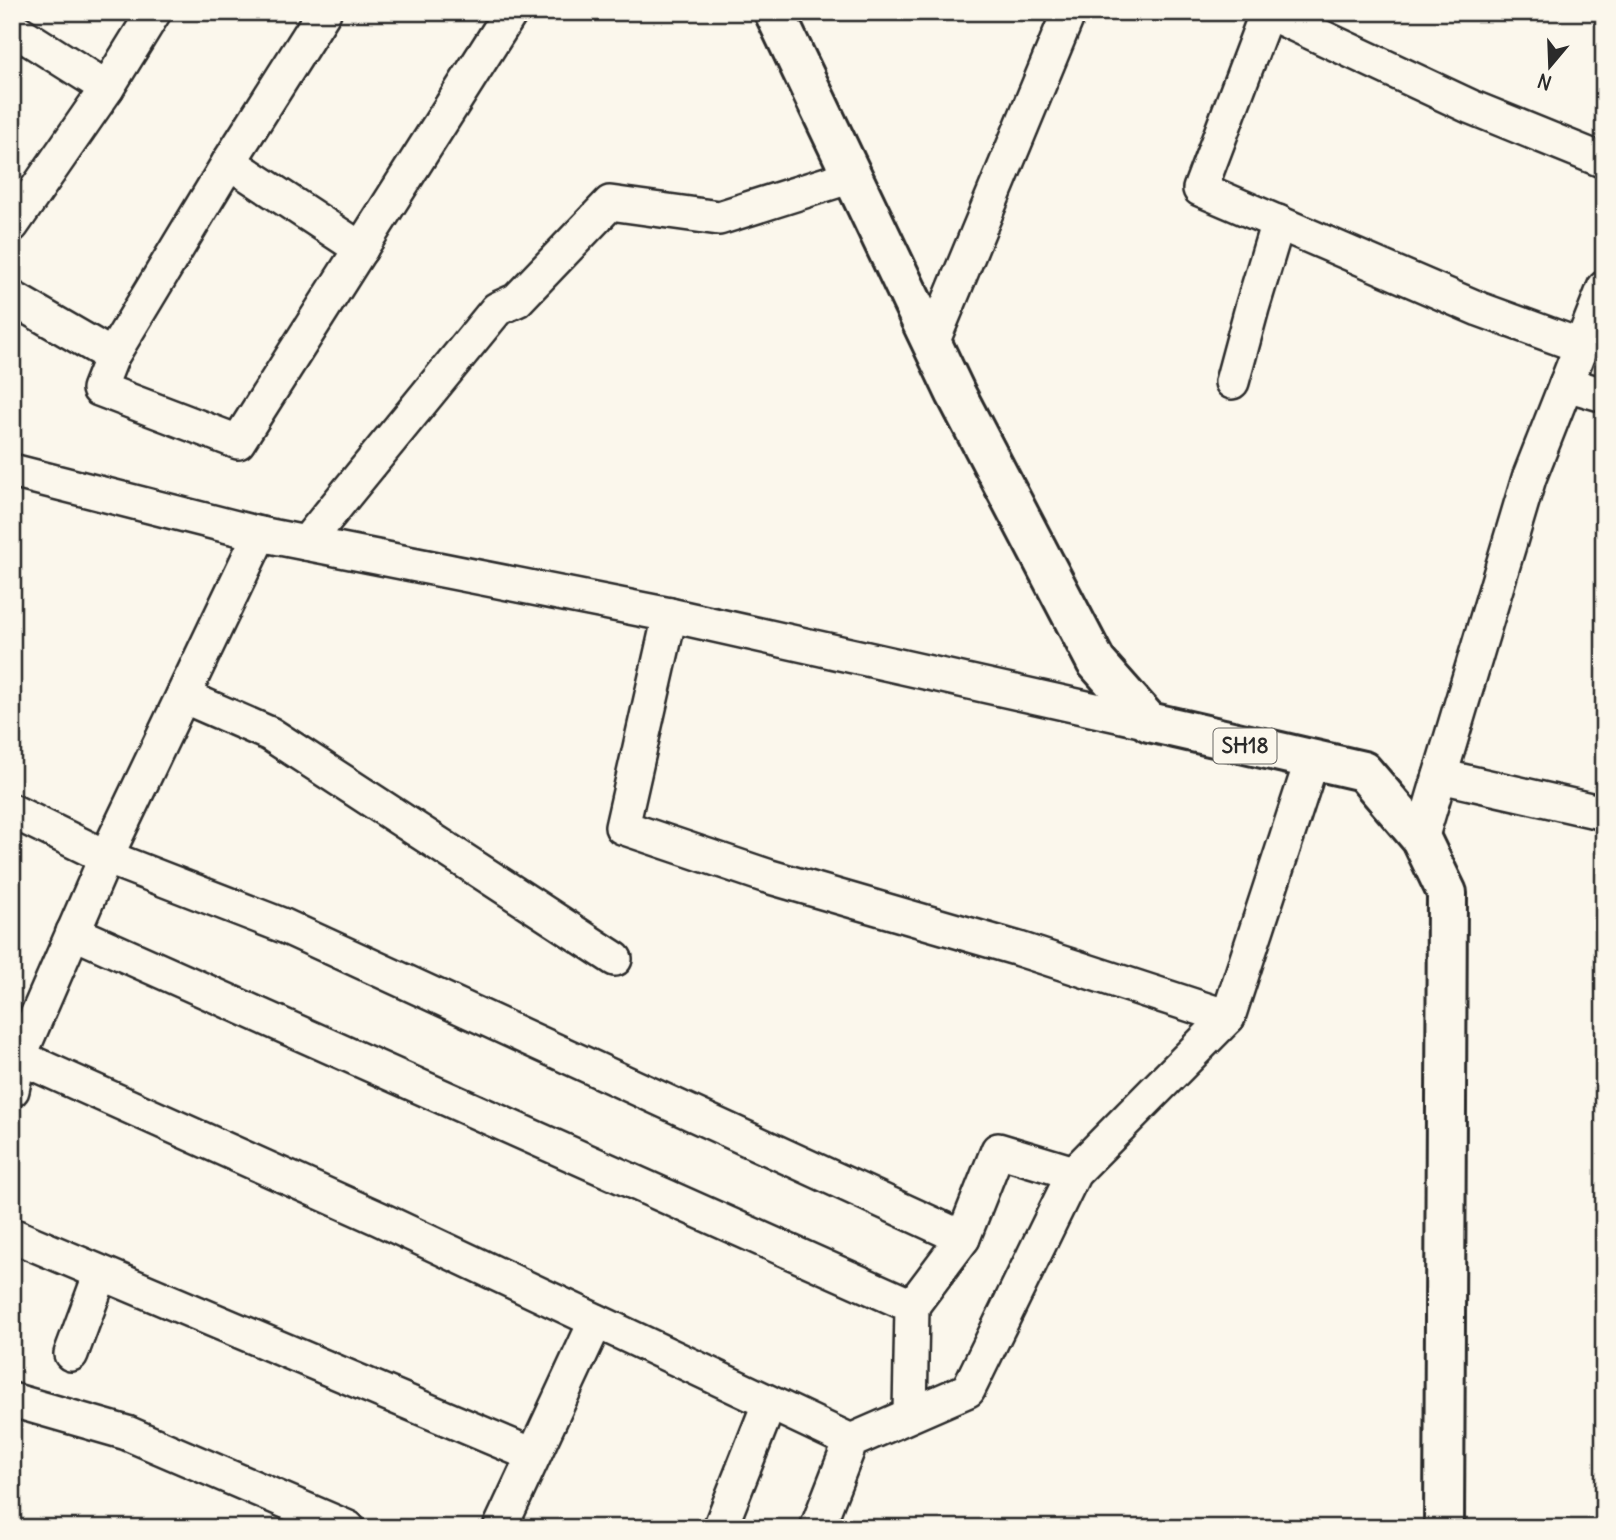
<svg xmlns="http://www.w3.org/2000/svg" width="1616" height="1540" font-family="Delius,sans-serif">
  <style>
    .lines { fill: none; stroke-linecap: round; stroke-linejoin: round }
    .minor-casing { stroke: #2b2b2b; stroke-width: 38 }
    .major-casing { stroke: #2b2b2b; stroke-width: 44 }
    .minor { stroke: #fbf7ec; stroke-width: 33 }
    .major { stroke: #fbf7ec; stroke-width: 38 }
    .labels { text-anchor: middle; stroke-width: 5; stroke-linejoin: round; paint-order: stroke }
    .shield { fill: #fbf7ec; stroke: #696865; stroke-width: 2 }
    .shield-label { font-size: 21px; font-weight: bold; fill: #2b2b2b }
  </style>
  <rect width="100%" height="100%" fill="#fbf7ec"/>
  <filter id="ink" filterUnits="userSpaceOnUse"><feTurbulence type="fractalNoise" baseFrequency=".0143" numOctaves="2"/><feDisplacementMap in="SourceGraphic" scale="14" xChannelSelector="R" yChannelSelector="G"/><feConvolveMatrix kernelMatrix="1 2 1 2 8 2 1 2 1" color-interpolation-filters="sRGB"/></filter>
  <g filter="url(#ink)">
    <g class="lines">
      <defs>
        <g id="minor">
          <path d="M 324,12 L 229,162 L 112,356 L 99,389 L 238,442 L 511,12"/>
          <path d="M 1267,12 L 1200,189 L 1479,309 L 1581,346"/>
          <path d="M 1268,12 L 1471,107 L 1604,161"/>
          <path d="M 12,28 L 107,88"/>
          <path d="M 229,162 L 361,249"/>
          <path d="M 12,225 L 107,88 L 154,12"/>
          <path d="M 12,298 L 112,356"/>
          <path d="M 932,343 L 1069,12"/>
          <path d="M 1232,382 L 1252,308 L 1278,222"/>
          <path d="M 1566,384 L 1604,395"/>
          <path d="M 12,471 L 260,534 L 670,615 L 1149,722"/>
          <path d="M 306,543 L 497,309 L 517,300 L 610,203 L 719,218 L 852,176"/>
          <path d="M 670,615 L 622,827 L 767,876 L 1019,949 L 1228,1017"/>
          <path d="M 183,696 L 270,734 L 615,959"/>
          <path d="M 1440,776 L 1604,813"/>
          <path d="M 12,811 L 106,857 L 284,926 L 963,1238 L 912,1306"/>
          <path d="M 1421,839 L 1529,478 L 1604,288"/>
          <path d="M 73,932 L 912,1306 L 910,1414"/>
          <path d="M 19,1057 L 106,857 L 260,534"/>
          <path d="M 12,1090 L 19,1057 L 380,1219 L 851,1441"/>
          <path d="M 12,1235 L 533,1455"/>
          <path d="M 963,1238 L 998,1150 L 1074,1173"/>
          <path d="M 71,1354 L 101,1273"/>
          <path d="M 12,1400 L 127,1433 L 348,1528"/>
          <path d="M 500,1528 L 596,1321"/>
          <path d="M 720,1528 L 769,1404"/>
          <path d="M 817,1528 L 851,1441 L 968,1390 L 1074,1173 L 1228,1017 L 1312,760"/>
        </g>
        <path id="major" d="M 774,12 L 956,394 L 1096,662 L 1149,722 L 1363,771 L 1421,839 L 1447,893 L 1444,1528"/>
      </defs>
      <!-- minor casing -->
      <use href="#minor" class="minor-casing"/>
      <!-- major casing -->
      <use href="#major" class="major-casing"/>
      <!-- minor -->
      <use href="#minor" class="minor"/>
      <!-- major -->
      <use href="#major" class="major"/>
    </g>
  </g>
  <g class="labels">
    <!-- shield labels -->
    <rect class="shield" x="1213.5" y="728.5" width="63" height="35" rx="5"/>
    <g class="shield-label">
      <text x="1245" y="753">SH18</text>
    </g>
  </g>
  <!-- margin -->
  <rect width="1616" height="1540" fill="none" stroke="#fbf7ec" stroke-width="42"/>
  <rect x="21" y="21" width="1574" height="1498" fill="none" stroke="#2b2b2b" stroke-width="2.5" filter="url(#ink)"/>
  <!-- north arrow -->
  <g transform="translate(1550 66) rotate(199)" stroke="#fbf7ec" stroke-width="5" paint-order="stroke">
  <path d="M0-5L12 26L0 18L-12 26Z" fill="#2b2b2b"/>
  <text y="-10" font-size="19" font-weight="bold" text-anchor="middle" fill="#2b2b2b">N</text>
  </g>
</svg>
